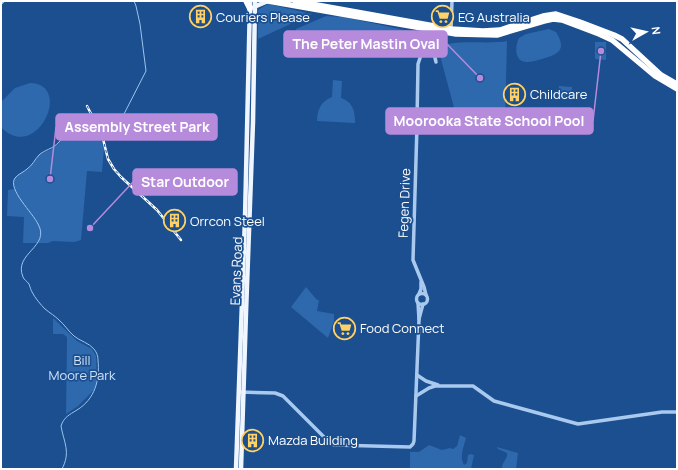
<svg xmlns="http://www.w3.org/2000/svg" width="678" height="470" font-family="Manrope,sans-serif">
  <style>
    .green { fill: #2e69ad }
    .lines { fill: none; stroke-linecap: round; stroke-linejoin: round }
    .stream { stroke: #9cc4f0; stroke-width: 1 }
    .minor { stroke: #a9c9ee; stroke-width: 3.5 }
    .major { stroke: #f0f6ff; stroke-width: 4.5 }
    .highway { stroke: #fff; stroke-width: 5.5 }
    .rail-casing { stroke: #fff; stroke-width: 2.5 }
    .rail { stroke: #1b4f8f; stroke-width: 1; stroke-dasharray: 3; stroke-linecap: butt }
    .labels { text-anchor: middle; stroke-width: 3.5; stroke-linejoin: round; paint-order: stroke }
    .poi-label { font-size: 13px; fill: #fff; stroke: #1b4f8f; text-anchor: start }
    .street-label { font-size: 13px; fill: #fff; stroke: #1b4f8f }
    .park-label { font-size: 13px; fill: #cfe3fa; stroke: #1b4f8f }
    .leader { fill: none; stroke: #b68bdc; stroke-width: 1.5 }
    .callout-dot { fill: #b68bdc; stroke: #1b4f8f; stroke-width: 1.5 }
    .callout { fill: #b68bdc; stroke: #b68bdc; stroke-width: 1.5 }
    .callout-label { font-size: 14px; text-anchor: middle; font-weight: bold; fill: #fff }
  </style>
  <rect width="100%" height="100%" fill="#1b4f8f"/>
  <!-- green -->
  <g class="green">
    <path d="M 268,4 L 312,14 L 258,39 L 258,10 Z"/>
    <path d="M 326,16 L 344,17 L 423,34 L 424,36 L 419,48 L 417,50 L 404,41 L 389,38 L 338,31 L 297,34 L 296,29 Z"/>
    <path d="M 549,29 L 556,32 C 567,50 559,54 542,59 C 537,60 532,62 527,62 C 514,62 515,46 519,38 L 526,34 Z"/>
    <path d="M 507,41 L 505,120 L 463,118 L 456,115 L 438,48 C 452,38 488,45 507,41 Z"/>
    <path d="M 595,42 L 606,42 L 606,60 L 595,59 Z"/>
    <path d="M 333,80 L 342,81 L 341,98 C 353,102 355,111 355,123 L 317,121 C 317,110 321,101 332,97 Z"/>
    <path d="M 30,83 C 74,84 36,164 1,127 L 1,102 L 15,88 Z"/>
    <path d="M 559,86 L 572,87 L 571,100 L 558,99 Z"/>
    <path d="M 84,115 L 88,115 L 95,126 L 104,148 L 102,172 L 87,171 L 81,240 L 74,242 L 53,241 L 48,243 L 23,243 L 24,217 L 7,216 L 8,190 L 14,189 L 13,182 L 16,176 L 29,168 L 40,154 L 50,150 L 59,143 L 75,119 Z"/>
    <path d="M 306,287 L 317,300 L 319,300 L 317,311 L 334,314 L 334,321 L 328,338 L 291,307 Z"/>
    <path d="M 53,318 L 77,341 L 92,349 L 96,356 L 97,382 L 94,390 L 78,406 L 66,414 L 67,340 L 67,337 L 63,334 L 53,334 Z"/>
    <path d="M 460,435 L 466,438 C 464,446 459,457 464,465 L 467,463 L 468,455 L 471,454 L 474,455 L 471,469 L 410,469 L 410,452 L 419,452 L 429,445 L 442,450 L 450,448 L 453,449 L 457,446 Z"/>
    <path d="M 497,447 L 518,453 L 516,469 L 502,468 C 502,462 508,459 507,453 L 498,449 Z"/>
  </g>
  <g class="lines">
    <!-- stream -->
    <path class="stream" d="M 62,469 C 71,452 64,443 61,426 C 64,417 69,415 77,410 C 95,399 100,380 98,360 C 98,356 97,353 94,349 C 89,343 80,341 74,336 C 68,331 65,325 59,320 C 55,316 50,313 45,309 C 41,305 35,298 32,292 C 31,290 30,287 29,284 C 27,281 24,280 23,277 C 13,253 51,247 38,224 C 33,213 7,189 15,178 C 18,174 24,172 27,169 C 32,166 35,159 39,155 C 44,150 53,149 59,142 C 67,134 71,120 82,116 C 96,110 112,131 124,114 L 146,71 L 140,24 L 136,6 L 134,1"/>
    <!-- minor -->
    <g class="minor">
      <path d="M 1,3 L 3,1"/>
      <path d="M 451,31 L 452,1"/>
      <path d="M 428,37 L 431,41 L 436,62"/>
      <path d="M 417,121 L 418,64 L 430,28"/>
      <circle cx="417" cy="124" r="3"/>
      <path d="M 417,126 L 413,260 L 424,287 L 426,295"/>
      <circle cx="422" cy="299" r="5.5"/>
      <path d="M 419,294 L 421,289 L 421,282"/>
      <path d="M 419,319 L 423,304"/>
      <path d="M 417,375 L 426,381 L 438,385"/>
      <path d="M 239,392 L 275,393 L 283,396 L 329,442 L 334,445 L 410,447 L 413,444 L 414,441 L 419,320 L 418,303"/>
      <path d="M 416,396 L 429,388 L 435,386 L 473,386 L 494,401 L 578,424 L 662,412 L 677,412"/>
    </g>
    <!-- major -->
    <g class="major">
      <path d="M 254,7 L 268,1"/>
      <path d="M 236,469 L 245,218 L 250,1"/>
      <path d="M 241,469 L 246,313 L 253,122 L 255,1"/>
    </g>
    <!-- highway -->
    <g class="highway">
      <path d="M 246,1 L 250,9"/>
      <path d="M 268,1 L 456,34 L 497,35 L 544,21 L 553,19 L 562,20 L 599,34 L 612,40 L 655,76 L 677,89"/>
      <path d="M 295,1 L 451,29 L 483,31 L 500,30 L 543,16 L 556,14 L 580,22 L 614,35 L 622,39 L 661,75 L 677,84"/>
    </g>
    <defs>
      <path id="rail" d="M 87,106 L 102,135 L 108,159 L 114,169 L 121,177 L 157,210 L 181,240"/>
    </defs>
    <!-- rail casing -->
    <use href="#rail" class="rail-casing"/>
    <!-- rail -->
    <use href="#rail" class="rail"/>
  </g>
  <!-- icons -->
  <defs>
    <symbol id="building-ring" viewBox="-11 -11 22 22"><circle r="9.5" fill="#1b4f8f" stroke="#ffd166" stroke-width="1.5"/><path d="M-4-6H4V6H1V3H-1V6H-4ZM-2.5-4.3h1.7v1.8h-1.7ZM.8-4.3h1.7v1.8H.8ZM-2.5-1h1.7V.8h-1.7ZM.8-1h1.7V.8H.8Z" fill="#ffd166"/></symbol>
    <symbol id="supermarket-ring" viewBox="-11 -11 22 22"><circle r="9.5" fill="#1b4f8f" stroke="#ffd166" stroke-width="1.5"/><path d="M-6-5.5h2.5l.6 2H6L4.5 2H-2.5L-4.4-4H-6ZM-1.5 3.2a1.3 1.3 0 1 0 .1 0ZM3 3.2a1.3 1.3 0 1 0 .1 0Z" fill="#ffd166"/></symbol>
  </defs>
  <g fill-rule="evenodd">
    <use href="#building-ring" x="188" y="4" width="25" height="25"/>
    <use href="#supermarket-ring" x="430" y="4" width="25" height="25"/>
    <use href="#building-ring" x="502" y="82" width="25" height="25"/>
    <use href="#building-ring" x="162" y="208" width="25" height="25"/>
    <use href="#supermarket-ring" x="332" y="316" width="25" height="25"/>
    <use href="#building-ring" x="240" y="428" width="25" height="25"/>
  </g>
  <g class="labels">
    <!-- poi labels -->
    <g class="poi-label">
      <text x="216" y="22">Couriers Please</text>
      <text x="458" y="22">EG Australia</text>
      <text x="530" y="99">Childcare</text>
      <text x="190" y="226">Orrcon Steel</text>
      <text x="360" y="333">Food Connect</text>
      <text x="268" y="445">Mazda Building</text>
    </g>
    <!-- street labels -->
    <g class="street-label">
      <text transform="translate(404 203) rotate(-88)" y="5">Fegen Drive</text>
      <text transform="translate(236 271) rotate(-88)" y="5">Evans Road</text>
    </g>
    <!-- park labels -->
    <g class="park-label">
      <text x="82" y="365">Bill<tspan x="82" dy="15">Moore Park</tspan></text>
    </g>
  </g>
  <!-- callouts -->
  <path class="leader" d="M480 78L447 44M601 51L593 121M50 179L56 127M90 228L133 182"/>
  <g class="callout-dot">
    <circle cx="480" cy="78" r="4"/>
    <circle cx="601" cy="51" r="4"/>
    <circle cx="50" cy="179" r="4"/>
    <circle cx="90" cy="228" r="4"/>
  </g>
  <g class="callout">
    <rect x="284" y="31" width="163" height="26" rx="4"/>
    <rect x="386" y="108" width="207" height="26" rx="4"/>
    <rect x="56" y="114" width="161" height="26" rx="4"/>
    <rect x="133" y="169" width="104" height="26" rx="4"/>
  </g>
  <g class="callout-label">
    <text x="366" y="49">The Peter Mastin Oval</text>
    <text x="489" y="126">Moorooka State School Pool</text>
    <text x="137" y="132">Assembly Street Park</text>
    <text x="185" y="187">Star Outdoor</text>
  </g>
  <!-- border -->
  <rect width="678" height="470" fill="none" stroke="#ffffff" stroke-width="4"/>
  <!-- north arrow -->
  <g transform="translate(646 32) rotate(82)" stroke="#1b4f8f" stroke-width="3" paint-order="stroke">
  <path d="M0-3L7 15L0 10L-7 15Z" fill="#ffffff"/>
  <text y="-6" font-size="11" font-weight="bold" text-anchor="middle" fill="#ffffff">N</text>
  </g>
</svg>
